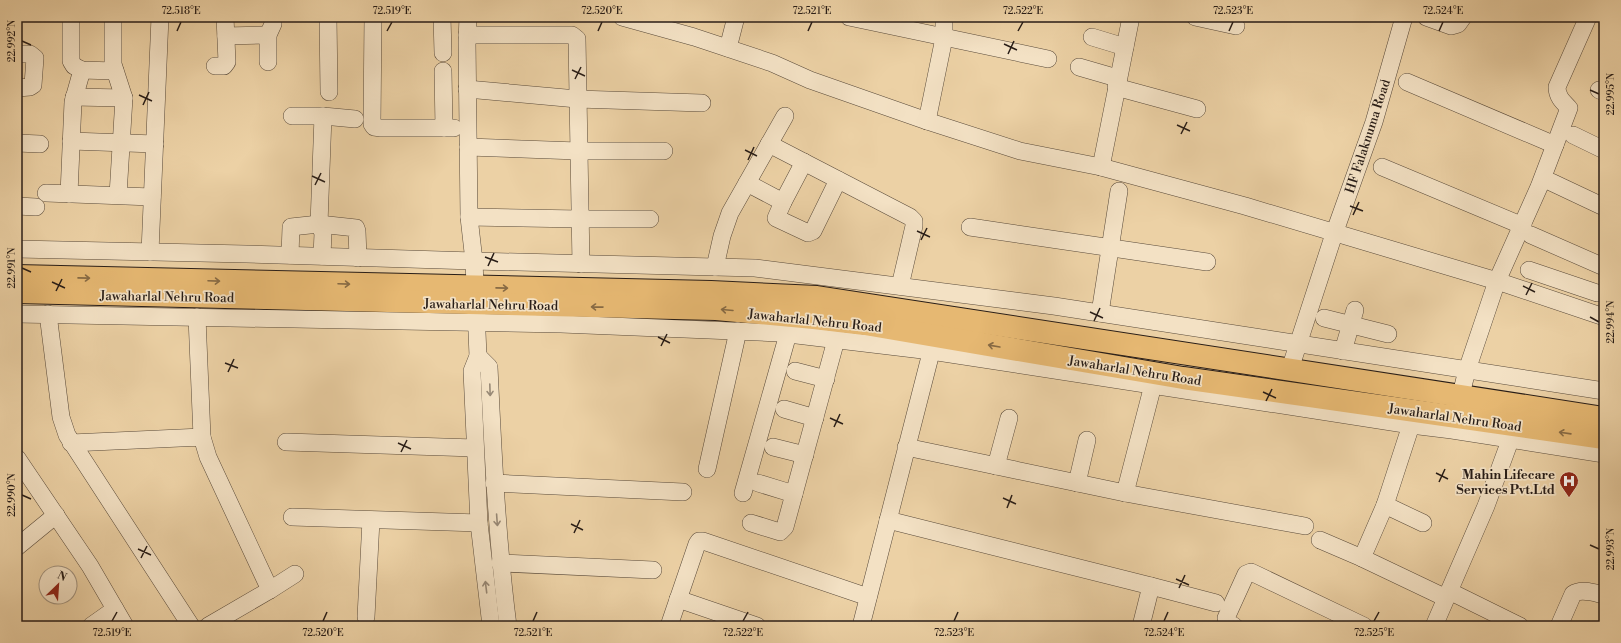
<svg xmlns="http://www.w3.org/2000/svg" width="1621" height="643" font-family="'Libre Bodoni',serif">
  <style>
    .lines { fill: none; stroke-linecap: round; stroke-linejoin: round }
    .minor-casing { stroke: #594a3a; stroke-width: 18 }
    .major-casing { stroke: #281d17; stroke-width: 24 }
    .minor { stroke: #f3e1c4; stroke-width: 17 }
    .major { stroke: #e6b872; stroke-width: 22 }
    .oneway { stroke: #876a44 }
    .oneway2 { stroke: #988976 }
    .ticks { fill: none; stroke: #281d17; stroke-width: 1.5 }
    .labels { text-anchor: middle; stroke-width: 3.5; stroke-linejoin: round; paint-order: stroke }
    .street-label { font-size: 13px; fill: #281d17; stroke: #f3e1c4 }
    .poi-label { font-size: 13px; font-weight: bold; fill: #281d17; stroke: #f3e1c4; text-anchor: end }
    .neatline { fill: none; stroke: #281d17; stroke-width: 1.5 }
    .ticks-label { font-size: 10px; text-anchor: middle; fill: #281d17 }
  </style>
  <rect width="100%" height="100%" fill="#ecd1a5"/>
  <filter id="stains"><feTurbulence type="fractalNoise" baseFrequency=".005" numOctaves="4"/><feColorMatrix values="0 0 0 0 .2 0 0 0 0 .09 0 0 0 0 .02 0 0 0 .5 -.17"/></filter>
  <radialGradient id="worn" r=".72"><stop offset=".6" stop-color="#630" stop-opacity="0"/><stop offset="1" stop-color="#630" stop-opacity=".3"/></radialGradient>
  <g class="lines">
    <defs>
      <g id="minor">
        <path d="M 71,17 L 71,61 L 74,66 L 82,70 L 115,71"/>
        <path d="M 113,17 L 113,64 L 124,98 L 118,195"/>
        <path d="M 328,17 L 329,92"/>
        <path d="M 373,17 L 372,124 L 374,127 L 381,128 L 444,128"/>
        <path d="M 442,17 L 443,53"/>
        <path d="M 468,17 L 467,41 L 469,217 L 474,261 L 478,356 L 472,371 L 479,523 L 491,626"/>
        <path d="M 622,17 L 694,37 L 772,63 L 810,80 L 927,121 L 1020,151 L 1101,167 L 1245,206 L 1497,281 L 1604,317"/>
        <path d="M 849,17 L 1048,59"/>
        <path d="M 1195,17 L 1236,26"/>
        <path d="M 1426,17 L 1451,26 L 1458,24 L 1463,17"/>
        <path d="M 467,35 L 572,35 L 577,39 L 581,264"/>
        <path d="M 226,36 L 268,35"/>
        <path d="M 1092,37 L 1125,47"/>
        <path d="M 728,48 L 736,17"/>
        <path d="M 17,54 L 30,54 L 35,58 L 33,85 L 30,87 L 17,88"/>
        <path d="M 268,62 L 268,35 L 273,24 L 273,17"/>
        <path d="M 215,66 L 224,66 L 227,62 L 225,17"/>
        <path d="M 1079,67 L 1117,78"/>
        <path d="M 443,71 L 444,128 L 454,128"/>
        <path d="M 1407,82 L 1555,145"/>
        <path d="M 1116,87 L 1197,109"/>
        <path d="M 467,89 L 577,99 L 702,103"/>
        <path d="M 1599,90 L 1604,92"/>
        <path d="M 74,97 L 124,98"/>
        <path d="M 292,116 L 323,116 L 355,119"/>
        <path d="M 927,121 L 944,38 L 944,17"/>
        <path d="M 1573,135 L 1604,150"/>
        <path d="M 71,141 L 155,144"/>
        <path d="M 17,143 L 40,144"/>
        <path d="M 769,144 L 910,217 L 914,221 L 914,226 L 900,286"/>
        <path d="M 468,147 L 578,151 L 664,151"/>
        <path d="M 1101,167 L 1131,17"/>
        <path d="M 1382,167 L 1523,226"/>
        <path d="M 1551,182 L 1604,207"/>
        <path d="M 747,183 L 783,202 L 804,162"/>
        <path d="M 46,193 L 152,197"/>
        <path d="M 69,194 L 73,102 L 82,70"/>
        <path d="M 783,202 L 776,218 L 808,233 L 813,231 L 838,180"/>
        <path d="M 17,206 L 36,207"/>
        <path d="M 469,217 L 580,219 L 650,219"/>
        <path d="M 970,227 L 1207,262"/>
        <path d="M 1531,235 L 1604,267"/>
        <path d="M 17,249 L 246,254 L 474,261 L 755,268 L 1054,306 L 1604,391"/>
        <path d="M 150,252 L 160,17"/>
        <path d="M 290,255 L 291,227 L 319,224 L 356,228 L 357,231 L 358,258"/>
        <path d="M 322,256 L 323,233 L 319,224 L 323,116"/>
        <path d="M 715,267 L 722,236 L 730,213 L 785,116"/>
        <path d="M 1529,270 L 1597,293"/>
        <path d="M 1100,313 L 1119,191"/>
        <path d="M 17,314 L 561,324 L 780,333 L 931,351 L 1411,425 L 1452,430 L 1604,454"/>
        <path d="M 48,314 L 61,417 L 67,435 L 191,626"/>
        <path d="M 197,317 L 202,437"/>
        <path d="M 1324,318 L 1388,334"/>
        <path d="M 1343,351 L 1355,310"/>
        <path d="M 478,356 L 489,367 C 493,454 497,540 508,626"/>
        <path d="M 1290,369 L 1334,234 L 1374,122 L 1404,17"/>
        <path d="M 795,371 L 826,379"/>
        <path d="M 1458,407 L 1467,370 L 1497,281 L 1539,187 L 1569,108 C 1563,102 1557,97 1557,87 L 1588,17"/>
        <path d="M 784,409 L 815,418"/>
        <path d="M 1411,425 L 1385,505 L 1362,558 L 1446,598"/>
        <path d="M 286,442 L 475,448"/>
        <path d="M 71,443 L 202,437 L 208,457 L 270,590 L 295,574"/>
        <path d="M 773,447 L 805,455"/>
        <path d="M 906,447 L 1125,493 L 1305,526"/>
        <path d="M 17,458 L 90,566 L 125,626"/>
        <path d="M 996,466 L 1009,418"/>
        <path d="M 707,469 L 738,331"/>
        <path d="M 494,483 L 683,492"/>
        <path d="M 758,483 L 794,494"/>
        <path d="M 1077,483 L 1087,440"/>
        <path d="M 743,493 L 788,334"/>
        <path d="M 1125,493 L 1153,385"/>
        <path d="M 1385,505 L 1423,523"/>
        <path d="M 292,517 L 479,523"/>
        <path d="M 888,520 L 1151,586 L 1141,626"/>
        <path d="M 751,523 L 780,532 L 785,527 L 836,340"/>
        <path d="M 1320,540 L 1362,558"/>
        <path d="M 17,547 L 56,515"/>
        <path d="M 500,563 L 653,570"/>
        <path d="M 1151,586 L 1216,603"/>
        <path d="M 1449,591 L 1520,626"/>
        <path d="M 678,599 L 757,626"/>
        <path d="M 366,617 L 371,520"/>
        <path d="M 91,626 L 115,609"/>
        <path d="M 208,626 L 270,590"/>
        <path d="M 669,626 L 697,544 L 699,541 L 703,541 L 868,597"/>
        <path d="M 861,626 L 934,341"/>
        <path d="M 1234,626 L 1227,622 L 1226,618 L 1246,574 L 1251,572 L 1364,626"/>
        <path d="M 1434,626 L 1486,506 L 1508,446 L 1511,429"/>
        <path d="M 1559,626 L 1573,594 C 1581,588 1595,593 1604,595"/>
      </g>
      <g id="major">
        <path d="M 17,276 L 711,292 L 817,297 L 1604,418"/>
        <path d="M 17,292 L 716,309 L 814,318 L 865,324 L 1183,378 L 1604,438"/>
      </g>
    </defs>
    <!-- minor casing -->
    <use href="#minor" class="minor-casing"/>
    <!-- major casing -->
    <use href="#major" class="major-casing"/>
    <!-- minor -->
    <use href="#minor" class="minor"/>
    <!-- major -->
    <use href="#major" class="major"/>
  </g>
  <!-- one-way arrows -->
  <defs><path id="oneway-shaft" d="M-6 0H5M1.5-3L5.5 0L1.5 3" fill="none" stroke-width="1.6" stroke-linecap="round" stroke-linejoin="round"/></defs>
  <g class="oneway">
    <use href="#oneway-shaft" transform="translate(84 278) rotate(1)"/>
    <use href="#oneway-shaft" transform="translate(214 281) rotate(2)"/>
    <use href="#oneway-shaft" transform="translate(344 284) rotate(2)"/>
    <use href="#oneway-shaft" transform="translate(502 288) rotate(1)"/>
    <use href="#oneway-shaft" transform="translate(597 307) rotate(-179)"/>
    <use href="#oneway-shaft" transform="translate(727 310) rotate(-175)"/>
    <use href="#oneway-shaft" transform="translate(994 346) rotate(-170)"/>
    <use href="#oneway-shaft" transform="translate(1565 433) rotate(-172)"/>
  </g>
  <g class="oneway2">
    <use href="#oneway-shaft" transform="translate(490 390) rotate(88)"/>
    <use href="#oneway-shaft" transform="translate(497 520) rotate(86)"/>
    <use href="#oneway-shaft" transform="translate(486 587) rotate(-97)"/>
  </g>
  <!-- ticks -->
  <path class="ticks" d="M 177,31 L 181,22M 387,31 L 392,22M 598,31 L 602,22M 808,31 L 812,22M 1018,31 L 1023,22M 1229,31 L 1233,22M 1439,31 L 1443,22M 22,41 L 31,45M 1004,44 L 1017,50M 1008,54 L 1014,41M 572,70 L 585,76M 575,79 L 581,67M 1590,90 L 1599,94M 139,95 L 152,101M 143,105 L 149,92M 1177,125 L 1190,131M 1181,134 L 1187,122M 745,150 L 757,156M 748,160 L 754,147M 312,176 L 325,182M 315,185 L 321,173M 1350,206 L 1363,211M 1353,215 L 1359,202M 917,231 L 930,237M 921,240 L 927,228M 485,257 L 498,262M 488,266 L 494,253M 22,268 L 31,272M 52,282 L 65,288M 1523,286 L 1535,292M 56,291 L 62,279M 1526,295 L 1532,283M 1090,312 L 1103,318M 1590,317 L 1599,322M 1094,321 L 1100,308M 658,337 L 670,343M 661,346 L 667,334M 225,363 L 238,368M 228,372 L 234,359M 1263,392 L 1276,398M 1266,401 L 1272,389M 830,418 L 843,424M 834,427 L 840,414M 398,443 L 411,449M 401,452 L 407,440M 1436,473 L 1448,479M 1439,482 L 1445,469M 22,495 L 31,499M 1003,498 L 1016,504M 1007,508 L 1012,495M 571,524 L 583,530M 574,533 L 580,520M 1590,545 L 1599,549M 138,549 L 151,555M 141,558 L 147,546M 1176,579 L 1189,585M 1179,588 L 1185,575M 112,621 L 117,612M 323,621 L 327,612M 533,621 L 537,612M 743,621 L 748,612M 954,621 L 958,612M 1164,621 L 1168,612M 1374,621 L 1379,612"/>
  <!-- icons -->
  <defs>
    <symbol id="hospital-pin" viewBox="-11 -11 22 30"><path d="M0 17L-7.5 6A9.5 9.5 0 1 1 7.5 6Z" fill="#8f2418" stroke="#f3e1c4"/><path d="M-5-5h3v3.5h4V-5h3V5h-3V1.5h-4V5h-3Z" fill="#fff"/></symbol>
  </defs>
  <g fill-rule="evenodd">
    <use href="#hospital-pin" x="1558" y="470" width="22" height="30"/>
  </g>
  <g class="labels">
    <!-- street labels -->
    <g class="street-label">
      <text transform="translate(1367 136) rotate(-72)" y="5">HF Falaknuma Road</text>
      <text transform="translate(167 296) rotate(1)" y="5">Jawaharlal Nehru Road</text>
      <text transform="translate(491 304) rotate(1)" y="5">Jawaharlal Nehru Road</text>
      <text transform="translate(815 320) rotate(6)" y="5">Jawaharlal Nehru Road</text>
      <text transform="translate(1135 370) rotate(9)" y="5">Jawaharlal Nehru Road</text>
      <text transform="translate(1455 417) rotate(8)" y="5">Jawaharlal Nehru Road</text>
    </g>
    <!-- poi labels -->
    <g class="poi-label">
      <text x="1555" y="479">Mahin Lifecare<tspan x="1555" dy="15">Services Pvt.Ltd</tspan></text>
    </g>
  </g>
  <!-- margin -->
  <rect width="1621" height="643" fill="none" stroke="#ecd1a5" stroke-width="44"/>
  <!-- north arrow -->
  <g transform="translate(58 585) rotate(25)"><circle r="19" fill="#f3e1c4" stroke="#a2937f"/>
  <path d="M0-3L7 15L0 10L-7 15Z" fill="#8f2418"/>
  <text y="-6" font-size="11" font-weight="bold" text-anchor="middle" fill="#281d17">N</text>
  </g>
  <rect x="22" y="22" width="1577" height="599" class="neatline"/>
  <g class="ticks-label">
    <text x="181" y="14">72.518°E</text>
    <text x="392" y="14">72.519°E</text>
    <text x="602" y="14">72.520°E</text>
    <text x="812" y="14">72.521°E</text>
    <text x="1023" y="14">72.522°E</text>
    <text x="1233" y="14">72.523°E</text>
    <text x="1443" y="14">72.524°E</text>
    <text transform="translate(11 41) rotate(-90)" y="4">22.992°N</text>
    <text transform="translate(1610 94) rotate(-90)" y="4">22.995°N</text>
    <text transform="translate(11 268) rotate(-90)" y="4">22.991°N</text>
    <text transform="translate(1610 322) rotate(-90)" y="4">22.994°N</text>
    <text transform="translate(11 495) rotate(-90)" y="4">22.990°N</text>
    <text transform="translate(1610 549) rotate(-90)" y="4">22.993°N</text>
    <text x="112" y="636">72.519°E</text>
    <text x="323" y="636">72.520°E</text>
    <text x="533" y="636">72.521°E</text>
    <text x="743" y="636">72.522°E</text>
    <text x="954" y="636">72.523°E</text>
    <text x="1164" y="636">72.524°E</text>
    <text x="1374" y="636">72.525°E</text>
  </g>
  <rect width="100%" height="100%" filter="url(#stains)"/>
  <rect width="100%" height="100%" fill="url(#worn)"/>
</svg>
